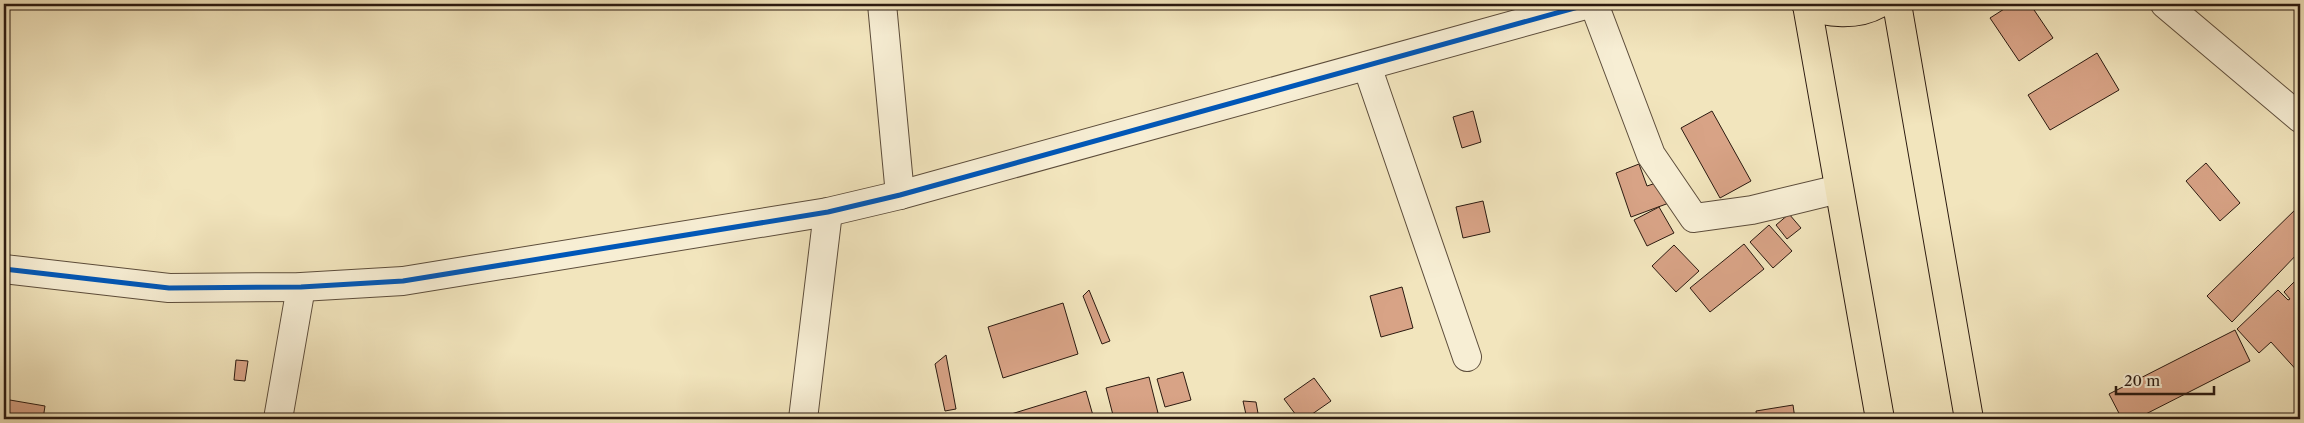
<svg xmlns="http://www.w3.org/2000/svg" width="2304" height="423" font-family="'Libre Caslon Text',serif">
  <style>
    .building { fill: #d8a386; stroke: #2b1a10 }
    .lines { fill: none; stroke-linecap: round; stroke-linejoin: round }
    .minor-casing { stroke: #5d4d3b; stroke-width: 30 }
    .major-casing { stroke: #2b1a10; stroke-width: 30 }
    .minor { stroke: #f7eed4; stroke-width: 28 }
    .major { stroke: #f2e5bd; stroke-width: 28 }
    .cycleway-casing { stroke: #f7eed4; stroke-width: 8 }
    .cycleway { stroke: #0057b8; stroke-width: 5 }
  </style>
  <rect width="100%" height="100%" fill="#f2e5bd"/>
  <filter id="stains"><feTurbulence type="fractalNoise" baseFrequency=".004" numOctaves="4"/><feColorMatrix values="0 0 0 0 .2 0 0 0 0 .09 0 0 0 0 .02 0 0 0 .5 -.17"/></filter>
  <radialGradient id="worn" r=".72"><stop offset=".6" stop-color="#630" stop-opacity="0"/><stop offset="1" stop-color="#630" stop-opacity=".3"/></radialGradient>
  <!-- building -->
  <g class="building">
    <path d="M 2012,4 L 2030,4 L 2053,38 L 2019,61 L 1990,18 Z"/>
    <path d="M 2097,53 L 2119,90 L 2050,130 L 2028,95 Z"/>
    <path d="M 1473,111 L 1481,142 L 1462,148 L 1453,117 Z"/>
    <path d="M 1712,111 L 1751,181 L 1720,198 L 1681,128 Z"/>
    <path d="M 2206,163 L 2240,203 L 2220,221 L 2186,181 Z"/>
    <path d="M 1639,164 L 1647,186 L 1662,181 L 1669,203 L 1631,217 L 1616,173 Z"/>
    <path d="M 1483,201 L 1490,232 L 1463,238 L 1456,207 Z"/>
    <path d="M 2300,205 L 2300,251 L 2232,322 L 2207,296 Z"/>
    <path d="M 1659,207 L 1674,233 L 1647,246 L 1634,220 Z"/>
    <path d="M 1789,214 L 1801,228 L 1787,239 L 1776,225 Z"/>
    <path d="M 1769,225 L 1792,251 L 1773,268 L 1750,242 Z"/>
    <path d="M 1744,244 L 1764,269 L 1710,312 L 1690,288 Z"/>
    <path d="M 1674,245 L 1699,271 L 1676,292 L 1652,266 Z"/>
    <path d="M 2300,276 L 2300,374 L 2271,342 L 2259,353 L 2237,329 L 2278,290 L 2288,300 L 2290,299 L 2284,292 Z"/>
    <path d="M 1402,287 L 1413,328 L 1381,337 L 1370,296 Z"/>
    <path d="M 1089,290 L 1110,341 L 1102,344 L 1083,296 Z"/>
    <path d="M 1063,303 L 1078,354 L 1003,378 L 988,327 Z"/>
    <path d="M 2235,330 L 2250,361 L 2136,419 L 2122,419 L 2109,394 Z"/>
    <path d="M 946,355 L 956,409 L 945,411 L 935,364 Z"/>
    <path d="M 236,360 L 248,361 L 245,381 L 234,380 Z"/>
    <path d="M 1183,372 L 1191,400 L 1165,407 L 1157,379 Z"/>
    <path d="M 1149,377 L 1158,413 L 1136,419 L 1114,419 L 1106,388 Z"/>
    <path d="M 1314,378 L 1331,401 L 1305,419 L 1299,419 L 1284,399 Z"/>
    <path d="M 1086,391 L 1094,419 L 1009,419 L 1008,415 Z"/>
    <path d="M 4,399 L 45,406 L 43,419 L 4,419 Z"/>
    <path d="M 1243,401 L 1256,402 L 1259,419 L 1247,419 Z"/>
    <path d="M 1793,405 L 1795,419 L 1757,419 L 1756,411 Z"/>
  </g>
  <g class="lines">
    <defs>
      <g id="minor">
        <path d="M 882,4 L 900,195"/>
        <path d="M 1594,4 L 1651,155 L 1694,218 L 1752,210 L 1839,189"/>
        <path d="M 2165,4 L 2300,118"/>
        <path d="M 1367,66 L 1467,357"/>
        <path d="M 4,269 L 169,288 L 301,287 L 403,281 L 828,212 L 900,195 L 1589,4"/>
        <path d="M 278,419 L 301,287"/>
        <path d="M 803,419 L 828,212"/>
      </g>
      <g id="major">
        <path d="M 1806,4 C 1827,14 1857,16 1878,4"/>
        <path d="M 1897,4 L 1969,419"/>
        <path d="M 1807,5 L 1880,419"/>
      </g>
    </defs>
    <!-- minor casing -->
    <use href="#minor" class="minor-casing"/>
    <!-- major casing -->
    <use href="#major" class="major-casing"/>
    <!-- minor -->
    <use href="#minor" class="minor"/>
    <!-- major -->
    <use href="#major" class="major"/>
    <defs>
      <path id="cycleway" d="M 4,269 L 169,288 L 301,287 L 403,281 L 828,212 L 900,195 L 1589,4"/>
    </defs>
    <!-- cycleway casing -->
    <use href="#cycleway" class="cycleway-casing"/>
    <!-- cycleway -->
    <use href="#cycleway" class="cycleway"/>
  </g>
  <!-- margin -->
  <rect width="2304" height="423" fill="none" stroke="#f2e5bd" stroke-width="20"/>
  <rect x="5" y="5" width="2294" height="413" fill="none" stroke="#2b1a10" stroke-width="2.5"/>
  <rect x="10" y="10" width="2284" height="403" fill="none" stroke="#2b1a10"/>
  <!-- scale -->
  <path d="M2116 386v8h98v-8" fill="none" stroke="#2b1a10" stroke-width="2.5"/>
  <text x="2124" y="386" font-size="15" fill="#2b1a10" stroke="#f7eed4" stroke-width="4" paint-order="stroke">20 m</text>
  <rect width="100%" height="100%" filter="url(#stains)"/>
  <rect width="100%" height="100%" fill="url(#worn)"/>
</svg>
